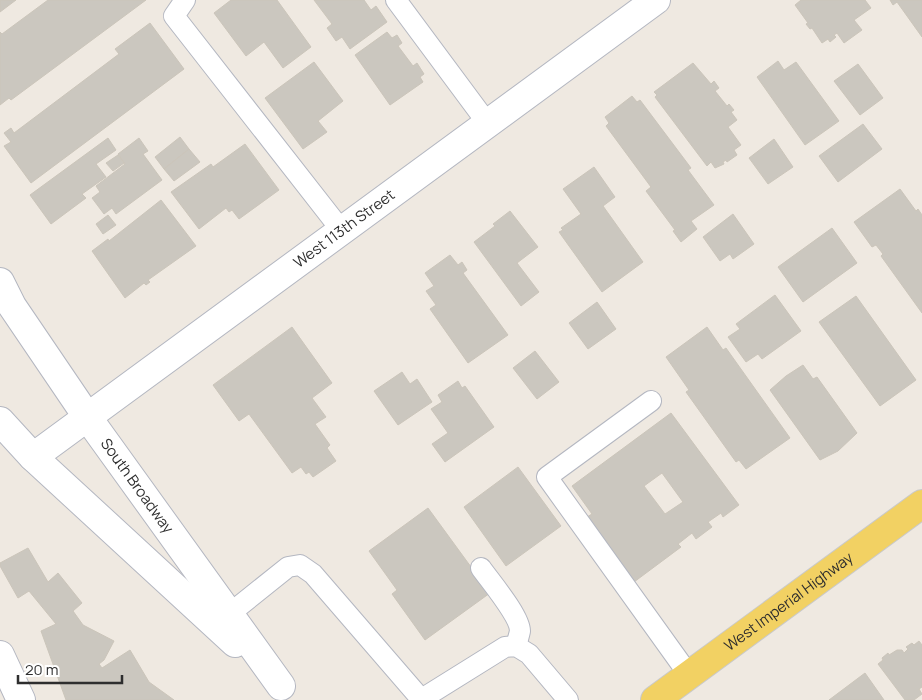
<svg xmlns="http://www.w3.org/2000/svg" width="922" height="700" font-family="Manrope,sans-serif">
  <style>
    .building { fill: #cbc7bf; stroke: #cbc5ba; fill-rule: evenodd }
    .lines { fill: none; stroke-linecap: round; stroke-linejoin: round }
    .lane-casing { stroke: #b4b7c1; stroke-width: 22 }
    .street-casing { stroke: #b4b7c1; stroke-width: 30 }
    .secondary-casing { stroke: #b4b7c1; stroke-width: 30 }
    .primary-casing { stroke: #c9c9c9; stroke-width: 30 }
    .lane { stroke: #fff; stroke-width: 20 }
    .street { stroke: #fff; stroke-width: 28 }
    .secondary { stroke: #fff; stroke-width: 28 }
    .primary { stroke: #f2d163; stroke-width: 28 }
    .labels { text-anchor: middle; stroke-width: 4.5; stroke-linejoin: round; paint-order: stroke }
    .street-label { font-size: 15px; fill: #2e2e2e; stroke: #fff }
  </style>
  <rect width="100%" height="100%" fill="#efe9e1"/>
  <!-- building -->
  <g class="building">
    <path d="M 0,0 L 16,0 L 0,12 Z"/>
    <path d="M 48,0 L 146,0 L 11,100 L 9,98 L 0,105 L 0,32 L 2,34 Z"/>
    <path d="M 231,0 L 277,0 L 311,47 L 283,68 L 264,42 L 246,56 L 214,13 Z"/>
    <path d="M 314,0 L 364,0 L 371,10 L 376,6 L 387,22 L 350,49 L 342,37 L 336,41 L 327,28 L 332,24 Z"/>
    <path d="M 801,0 L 865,0 L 871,8 L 854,20 L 862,30 L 844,43 L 837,33 L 834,35 L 836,37 L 830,42 L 828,39 L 822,43 L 812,28 L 810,29 L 806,24 L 808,23 L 795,5 Z"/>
    <path d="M 890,0 L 922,0 L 922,37 L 897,2 L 893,5 Z"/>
    <path d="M 150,23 L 184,69 L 31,183 L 4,146 L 11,142 L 4,133 L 11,128 L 14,133 L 119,54 L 115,49 Z"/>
    <path d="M 387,32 L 392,38 L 397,35 L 402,43 L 398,46 L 413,66 L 417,63 L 424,74 L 420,77 L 423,82 L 390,105 L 355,55 Z"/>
    <path d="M 778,61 L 784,70 L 796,62 L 839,121 L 805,145 L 757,77 Z"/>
    <path d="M 314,62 L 343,101 L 318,121 L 327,132 L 303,149 L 265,98 Z"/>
    <path d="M 693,63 L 711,84 L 714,81 L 719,88 L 715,91 L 727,106 L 729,104 L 734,110 L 731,112 L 737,120 L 728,127 L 741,145 L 734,150 L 737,155 L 727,162 L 726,160 L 723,162 L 724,164 L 715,168 L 711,162 L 707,166 L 655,97 L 657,95 L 654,92 Z"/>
    <path d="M 858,64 L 883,98 L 860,115 L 834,81 Z"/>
    <path d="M 632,96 L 637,102 L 640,100 L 691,168 L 688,170 L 714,205 L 691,221 L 697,229 L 681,242 L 673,231 L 675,230 L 646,191 L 651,187 L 606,126 L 609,123 L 605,117 Z"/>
    <path d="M 863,124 L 882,149 L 838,182 L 819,156 Z"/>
    <path d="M 180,137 L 189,149 L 164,169 L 155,157 Z"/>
    <path d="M 108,138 L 116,150 L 96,164 L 106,177 L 82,194 L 86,198 L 51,224 L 30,195 Z"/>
    <path d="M 139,138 L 148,151 L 143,154 L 162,180 L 116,214 L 112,208 L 104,214 L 92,198 L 100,192 L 96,186 L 125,164 L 118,154 Z"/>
    <path d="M 774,139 L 793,167 L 768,184 L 749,158 Z"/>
    <path d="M 245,144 L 279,190 L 239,219 L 232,210 L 229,212 L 226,208 L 199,229 L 171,192 L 211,164 L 213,167 Z"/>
    <path d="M 189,149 L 200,162 L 174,181 L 164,169 Z"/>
    <path d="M 118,155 L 124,163 L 113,171 L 106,163 Z"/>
    <path d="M 594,167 L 615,197 L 603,206 L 643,262 L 602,292 L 559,232 L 563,230 L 561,228 L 581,214 L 563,189 Z"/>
    <path d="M 900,189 L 916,211 L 918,209 L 922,215 L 922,313 L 881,256 L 883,254 L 876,245 L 872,247 L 854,222 Z"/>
    <path d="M 161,200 L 196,246 L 148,280 L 150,282 L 146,285 L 144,283 L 125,298 L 92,251 L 108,239 L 109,241 Z"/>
    <path d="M 510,211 L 538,247 L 517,263 L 539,292 L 521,306 L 474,242 L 495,226 L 493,224 Z"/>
    <path d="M 733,214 L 754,244 L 733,259 L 730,254 L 720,261 L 703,237 Z"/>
    <path d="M 108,215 L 116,225 L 103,234 L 96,224 Z"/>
    <path d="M 832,228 L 857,263 L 803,302 L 778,267 Z"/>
    <path d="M 450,255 L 458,265 L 462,262 L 467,270 L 463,273 L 508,335 L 468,363 L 430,309 L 436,305 L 426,291 L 434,286 L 425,273 Z"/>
    <path d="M 775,295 L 801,331 L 762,359 L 758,354 L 746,362 L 728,337 L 740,329 L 736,324 Z"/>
    <path d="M 856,296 L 916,380 L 880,406 L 819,322 Z"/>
    <path d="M 597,302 L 616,329 L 588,349 L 569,323 Z"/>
    <path d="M 292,327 L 332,383 L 312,398 L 326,417 L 315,424 L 330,445 L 327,448 L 336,461 L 313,477 L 309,472 L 306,474 L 301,467 L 292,473 L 249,414 L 239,421 L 213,385 Z"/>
    <path d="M 707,327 L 723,350 L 726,348 L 790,438 L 746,469 L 739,460 L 736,462 L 686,392 L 689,390 L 666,357 Z"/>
    <path d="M 535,351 L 559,382 L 537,399 L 513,368 Z"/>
    <path d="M 803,365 L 813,379 L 817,377 L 857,433 L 838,451 L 820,460 L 770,390 L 786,376 Z"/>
    <path d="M 402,372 L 410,384 L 417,379 L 432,402 L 398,425 L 374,391 Z"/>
    <path d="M 458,381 L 462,388 L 465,386 L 494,427 L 445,462 L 432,444 L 448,433 L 431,409 L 442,402 L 438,395 Z"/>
    <path d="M 671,413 L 739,505 L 723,517 L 721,513 L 708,522 L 712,527 L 696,539 L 692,533 L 678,544 L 681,547 L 634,582 L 587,517 L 592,514 L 572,486 ZM 662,473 L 683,502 L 665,514 L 644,486 Z"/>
    <path d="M 518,467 L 561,526 L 506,566 L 464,507 Z"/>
    <path d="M 428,508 L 490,593 L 425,640 L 392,594 L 397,590 L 369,551 Z"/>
    <path d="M 28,548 L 48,582 L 58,573 L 82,603 L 73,611 L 83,625 L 114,641 L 104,660 L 99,664 L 102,668 L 130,650 L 149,682 L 174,700 L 66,700 L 41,631 L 56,624 L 29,591 L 18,598 L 0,566 L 0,563 Z"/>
    <path d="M 919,641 L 922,645 L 922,687 L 919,689 L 922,694 L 914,700 L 905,700 L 878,664 L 883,660 L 882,658 L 888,653 L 889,655 L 897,650 L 902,650 L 904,653 L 908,649 L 906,647 L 912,643 L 914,645 Z"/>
    <path d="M 865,673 L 884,700 L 829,700 Z"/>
  </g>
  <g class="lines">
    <defs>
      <g id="lane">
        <path d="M 185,0 L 174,16 L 342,231"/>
        <path d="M 396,0 L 488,124"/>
        <path d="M 651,401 L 547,477 L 689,675"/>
        <path d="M 481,568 C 490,581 520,616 520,631 C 519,636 517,642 516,646"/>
        <path d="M 218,623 L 288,567 L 300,565 L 313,574 L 421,699"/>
        <path d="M 420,700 L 505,647 L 516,646 L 529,654 L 568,700"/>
      </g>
      <g id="street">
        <path id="s1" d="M 33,457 L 656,0"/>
        <path d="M 0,655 L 21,700"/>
      </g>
      <g id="secondary">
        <path id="s2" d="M 0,282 L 12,306 L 88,418 L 281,686"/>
        <path d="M 0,421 L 33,457 L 235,643"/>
      </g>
      <g id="primary">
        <path id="s3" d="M 655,700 L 922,504"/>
      </g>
    </defs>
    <!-- lane casing -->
    <use href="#lane" class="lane-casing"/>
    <!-- street casing -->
    <use href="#street" class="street-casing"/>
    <!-- secondary casing -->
    <use href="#secondary" class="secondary-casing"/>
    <!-- primary casing -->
    <use href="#primary" class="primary-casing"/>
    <!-- lane -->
    <use href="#lane" class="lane"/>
    <!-- street -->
    <use href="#street" class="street"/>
    <!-- secondary -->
    <use href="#secondary" class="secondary"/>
    <!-- primary -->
    <use href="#primary" class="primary"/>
  </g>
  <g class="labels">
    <!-- street labels -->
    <g class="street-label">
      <text dy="5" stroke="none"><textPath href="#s1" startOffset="386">West 113th Street</textPath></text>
      <text dy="5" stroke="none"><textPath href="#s2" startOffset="246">South Broadway</textPath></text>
      <text dy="5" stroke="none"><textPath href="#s3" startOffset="166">West Imperial Highway</textPath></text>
    </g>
  </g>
  <!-- scale -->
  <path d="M18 675v8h104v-8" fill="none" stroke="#2e2e2e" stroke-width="2.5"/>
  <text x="25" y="675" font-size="15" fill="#2e2e2e" stroke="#ffffff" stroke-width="4" paint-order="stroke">20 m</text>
</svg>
